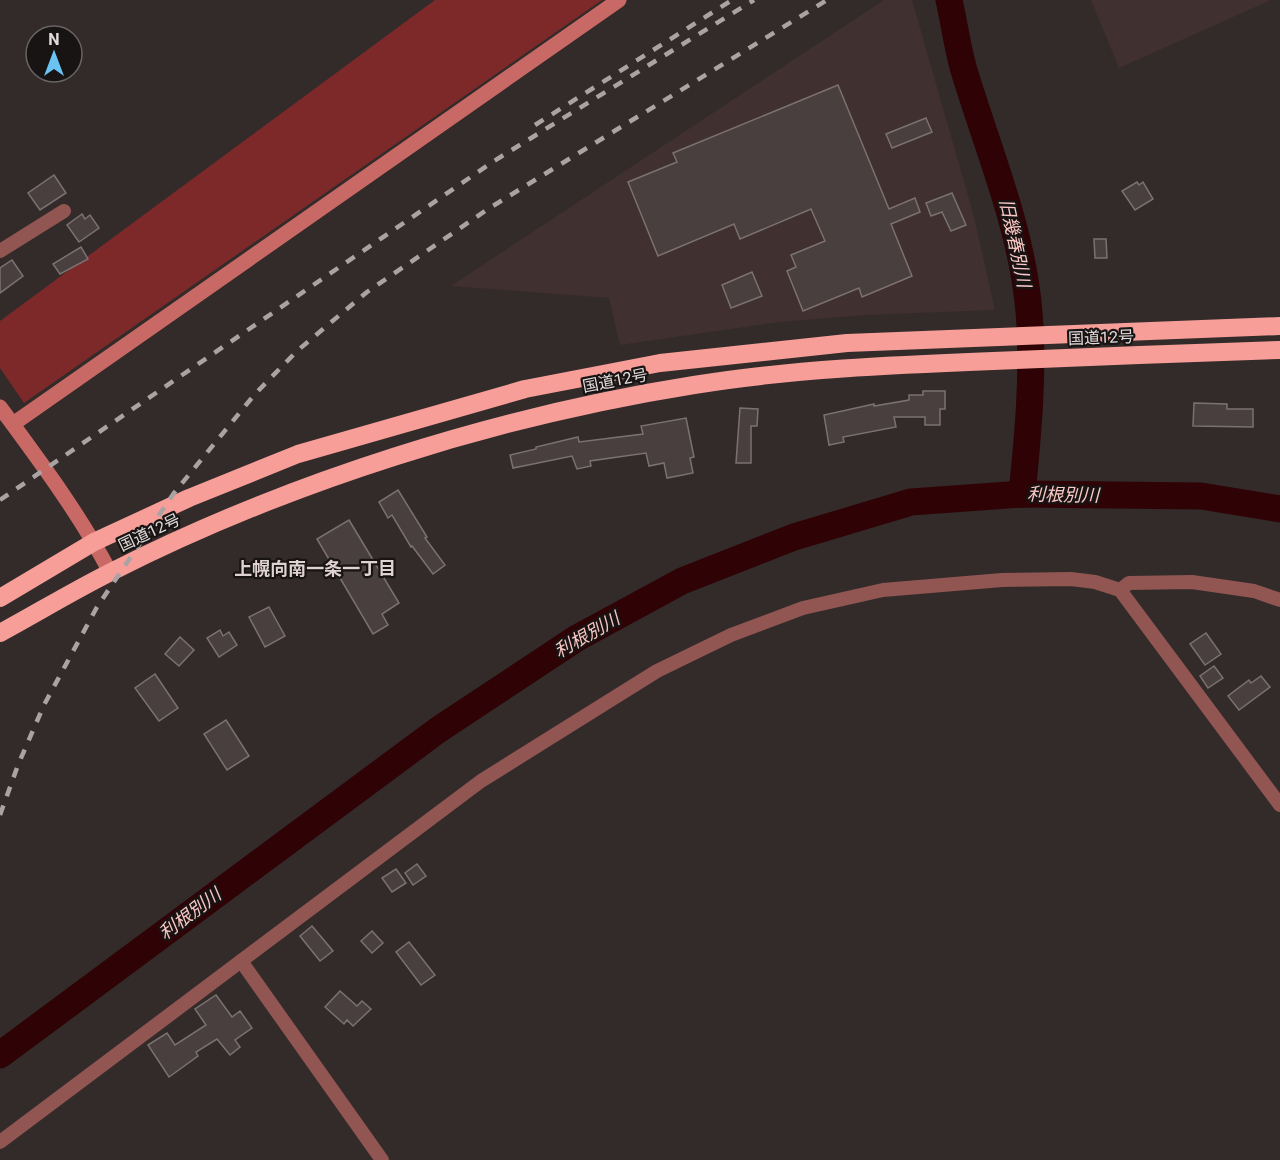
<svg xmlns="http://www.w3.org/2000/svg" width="1280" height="1160" font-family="Roboto,'Noto Sans JP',sans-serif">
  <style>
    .built { fill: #40302f }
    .green { fill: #7d292a }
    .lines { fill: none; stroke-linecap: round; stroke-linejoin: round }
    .river { stroke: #2f0306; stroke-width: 27 }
    .building { fill: #483f3e; stroke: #7b7170; stroke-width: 1.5 }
    .street { stroke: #915552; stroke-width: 14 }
    .secondary { stroke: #c96966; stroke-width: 15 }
    .highway { stroke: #f79e99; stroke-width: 18 }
    .rail { stroke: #aaa3a3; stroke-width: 4.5; stroke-dasharray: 10 10; stroke-linecap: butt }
    .labels { text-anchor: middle; stroke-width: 4.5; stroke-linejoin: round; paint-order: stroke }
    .street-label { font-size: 16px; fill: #e1dbdb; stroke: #181414 }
    .water-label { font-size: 18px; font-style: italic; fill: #fcc8c4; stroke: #181414 }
    .neighbourhood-label { font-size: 18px; font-weight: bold; fill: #ded2d2; stroke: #181414 }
  </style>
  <rect width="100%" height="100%" fill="#332b2a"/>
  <!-- built -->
  <g class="built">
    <path d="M 884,0 L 912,0 L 973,213 L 995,310 L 866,315 L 780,322 L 620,345 L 609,298 L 451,286 Z"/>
    <path d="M 1091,0 L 1271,0 L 1119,68 Z"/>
  </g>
  <!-- green -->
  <path class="green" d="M 435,0 L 602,0 L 24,403 L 0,368 L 0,321 Z"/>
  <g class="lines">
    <!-- river -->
    <g class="river">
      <path d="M 949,0 C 954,22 957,45 963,67 C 987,148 1022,227 1029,312 C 1034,372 1028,434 1022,494"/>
      <path d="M 0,1055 L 438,730 L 577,638 L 682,581 L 794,537 L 911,502 L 1022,494 L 1201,496 L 1280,509"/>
    </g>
  </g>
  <!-- building -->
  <g class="building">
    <path d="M 838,85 L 889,209 L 915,198 L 920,212 L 891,224 L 912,276 L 862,297 L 859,288 L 803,311 L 787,271 L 796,267 L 791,255 L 825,241 L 811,209 L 740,239 L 734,224 L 658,256 L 628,182 L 677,162 L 673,153 Z"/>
    <path d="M 926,118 L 932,132 L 892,148 L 886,134 Z"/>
    <path d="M 54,175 L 66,193 L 40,210 L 28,193 Z"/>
    <path d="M 1137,182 L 1139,185 L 1143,182 L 1153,199 L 1135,210 L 1122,191 Z"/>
    <path d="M 952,193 L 966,225 L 951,231 L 942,212 L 931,216 L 926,203 Z"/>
    <path d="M 82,214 L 85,219 L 90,215 L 99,228 L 79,242 L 67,225 Z"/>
    <path d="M 1094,239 L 1106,239 L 1107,258 L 1095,258 Z"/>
    <path d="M 81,247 L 88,259 L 60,274 L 53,264 Z"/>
    <path d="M 12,260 L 23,276 L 0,293 L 0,268 Z"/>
    <path d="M 752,272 L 762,296 L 731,308 L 722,285 Z"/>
    <path d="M 923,391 L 945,391 L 945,409 L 940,409 L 940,425 L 925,425 L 925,417 L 894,417 L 896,427 L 843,437 L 844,442 L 829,445 L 824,415 L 874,404 L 874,406 L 909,400 L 909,395 L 923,395 Z"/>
    <path d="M 1194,403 L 1227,404 L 1227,409 L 1253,409 L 1253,427 L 1193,426 Z"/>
    <path d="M 740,408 L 758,409 L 757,426 L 751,426 L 751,463 L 736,463 Z"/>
    <path d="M 686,418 L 694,457 L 690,458 L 693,473 L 667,478 L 664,463 L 649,466 L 646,453 L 590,461 L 591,466 L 577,469 L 572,456 L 513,468 L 510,455 L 536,449 L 536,447 L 578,437 L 579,442 L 643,434 L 641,426 Z"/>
    <path d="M 398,490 L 427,537 L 425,538 L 445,565 L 433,574 L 412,546 L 411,547 L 392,515 L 388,518 L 379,502 Z"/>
    <path d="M 349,520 L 399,603 L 382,614 L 388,625 L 373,634 L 317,539 Z"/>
    <path d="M 269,607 L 285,636 L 265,647 L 249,617 Z"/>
    <path d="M 220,630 L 223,636 L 229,632 L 237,645 L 219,657 L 207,638 Z"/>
    <path d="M 1206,633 L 1221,654 L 1205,665 L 1190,644 Z"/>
    <path d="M 180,637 L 194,650 L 179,666 L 165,654 Z"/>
    <path d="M 1214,666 L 1223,678 L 1208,688 L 1200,676 Z"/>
    <path d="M 155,674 L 178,708 L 159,721 L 135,688 Z"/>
    <path d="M 1261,676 L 1270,687 L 1239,710 L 1228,696 L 1249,680 L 1251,683 Z"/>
    <path d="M 226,720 L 249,756 L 227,770 L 204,734 Z"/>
    <path d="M 417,864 L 426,876 L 413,885 L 405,873 Z"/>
    <path d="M 396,869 L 406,883 L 392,892 L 382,878 Z"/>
    <path d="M 312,926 L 333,951 L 320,961 L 300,936 Z"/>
    <path d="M 372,931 L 383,943 L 372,953 L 361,941 Z"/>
    <path d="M 409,942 L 435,975 L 421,985 L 396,952 Z"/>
    <path d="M 340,991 L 357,1006 L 362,1001 L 371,1009 L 353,1026 L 347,1020 L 344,1024 L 325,1007 Z"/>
    <path d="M 216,995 L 232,1017 L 240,1011 L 252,1028 L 235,1040 L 240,1047 L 230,1055 L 217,1039 L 196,1052 L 198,1056 L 169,1077 L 148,1045 L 167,1033 L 175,1045 L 206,1025 L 195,1009 Z"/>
  </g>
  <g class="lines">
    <!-- street -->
    <g class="street">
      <path d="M 0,251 L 64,211"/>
      <path d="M 1120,590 L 1129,583 L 1192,582 L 1254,591 L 1280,600"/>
      <path d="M 241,961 L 382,1160"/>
      <path d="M 0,1142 L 481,781 L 657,671 L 731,635 L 803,608 L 883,590 L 1002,580 L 1071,579 L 1095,582 L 1120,590 L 1280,805"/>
    </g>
    <!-- secondary -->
    <g class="secondary">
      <path d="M 0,407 C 39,460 79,513 110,572"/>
      <path d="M 13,424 L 619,0"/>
    </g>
    <!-- highway -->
    <g class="highway">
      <path d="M 0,598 L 94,542 L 189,498 L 298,454 L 525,389 L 660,363 L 847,343 L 1280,326"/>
      <path d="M 0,633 C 37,613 73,591 111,572 C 288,482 498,416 694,385 C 793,369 893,365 993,361 C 1089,357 1184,353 1280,350"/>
    </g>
    <!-- rail -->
    <g class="rail">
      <path d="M 535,125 L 732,0"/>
      <path d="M 0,500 L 494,161 L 754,0"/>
      <path d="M 0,815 L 18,765 L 44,705 L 97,607 L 174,493 L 255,394 L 297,351 L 367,292 L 488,209 L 827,0"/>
    </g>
  </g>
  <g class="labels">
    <!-- street labels -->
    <g class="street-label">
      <text transform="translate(1101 337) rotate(-2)" y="6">国道12号</text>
      <text transform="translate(615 380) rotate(-11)" y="6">国道12号</text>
      <text transform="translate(149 532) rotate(-25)" y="6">国道12号</text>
    </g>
    <!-- water labels -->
    <g class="water-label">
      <text transform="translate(1015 243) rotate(78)" y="6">旧幾春別川</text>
      <text transform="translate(1063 495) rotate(1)" y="6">利根別川</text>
      <text transform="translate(587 635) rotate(-30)" y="6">利根別川</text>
      <text transform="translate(190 914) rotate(-37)" y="6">利根別川</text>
    </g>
    <!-- neighbourhood labels -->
    <g class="neighbourhood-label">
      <text x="315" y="575">上幌向南一条一丁目</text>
    </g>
  </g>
  <!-- north arrow -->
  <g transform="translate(54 54)"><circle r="28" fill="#181414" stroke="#686464" stroke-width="1.5"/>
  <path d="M0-4.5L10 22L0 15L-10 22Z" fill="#6ac3f1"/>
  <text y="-9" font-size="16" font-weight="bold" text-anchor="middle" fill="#e1dbdb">N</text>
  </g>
</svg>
